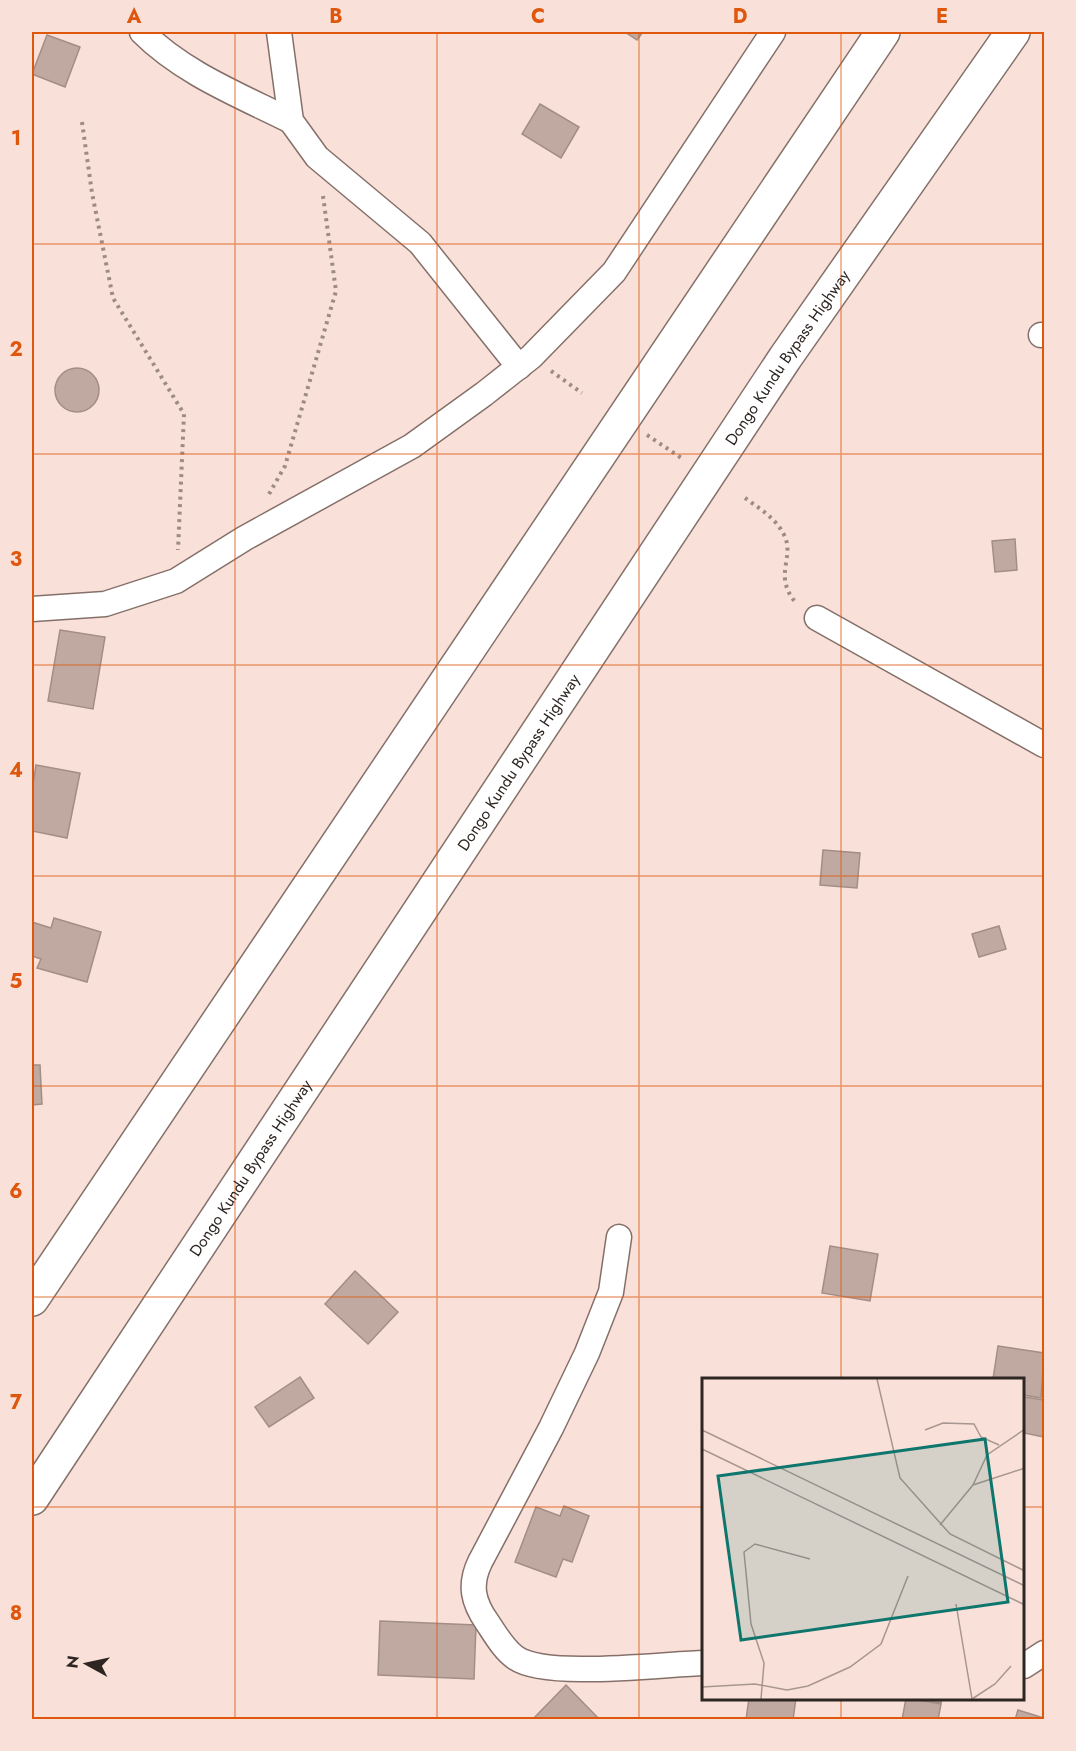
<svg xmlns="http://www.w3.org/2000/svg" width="1076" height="1751" font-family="Jost,sans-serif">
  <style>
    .building { fill: #c0a9a1; stroke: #a38e86; stroke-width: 1.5 }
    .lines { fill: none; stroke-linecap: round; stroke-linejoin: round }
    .minor-casing { stroke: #857069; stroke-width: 27 }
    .trunk-casing { stroke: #857069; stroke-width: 36 }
    .path { stroke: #9d8c86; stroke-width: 4; stroke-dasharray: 3 4.5; stroke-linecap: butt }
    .minor { stroke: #fff; stroke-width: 24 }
    .trunk { stroke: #fff; stroke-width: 33 }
    .grid { fill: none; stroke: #df560d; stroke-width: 1.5; stroke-opacity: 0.55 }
    .labels { text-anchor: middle; stroke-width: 5; stroke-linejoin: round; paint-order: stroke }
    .street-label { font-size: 16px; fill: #2e2622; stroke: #f9e1d9 }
    .inset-road { fill: none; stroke: #a89690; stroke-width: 1.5 }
    .view { fill: #0f766e; fill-opacity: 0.15; stroke: #0f766e; stroke-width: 3 }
    .inset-edge { fill: none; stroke: #2e2622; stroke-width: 3 }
    .neatline { fill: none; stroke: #df560d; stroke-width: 2 }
    .grid-label { font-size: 20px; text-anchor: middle; font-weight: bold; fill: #df560d }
  </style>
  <rect width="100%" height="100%" fill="#f9e1d9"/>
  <!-- building -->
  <g class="building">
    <path d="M 625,32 L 643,32 L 637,40 Z"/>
    <path d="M 47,35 L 80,47 L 65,87 L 32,74 Z"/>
    <path d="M 540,104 L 579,127 L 561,158 L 522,134 Z"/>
    <circle cx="77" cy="390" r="22"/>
    <path d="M 1015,539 L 1017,570 L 995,572 L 992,541 Z"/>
    <path d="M 60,630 L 105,637 L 93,709 L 48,701 Z"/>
    <path d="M 36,765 L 80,773 L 67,838 L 32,831 L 32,791 Z"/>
    <path d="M 823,850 L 860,853 L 857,888 L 820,885 Z"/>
    <path d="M 54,918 L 101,932 L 87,982 L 37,968 L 41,959 L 32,956 L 32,922 L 51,928 Z"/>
    <path d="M 999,926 L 1006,949 L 979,957 L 972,934 Z"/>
    <path d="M 32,1065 L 40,1065 L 42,1104 L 32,1105 Z"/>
    <path d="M 830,1246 L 878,1254 L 870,1301 L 822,1293 Z"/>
    <path d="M 355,1271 L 398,1312 L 368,1344 L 325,1304 Z"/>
    <path d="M 998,1346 L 1044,1353 L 1041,1398 L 1024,1395 L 1024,1379 L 993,1379 Z"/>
    <path d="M 300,1377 L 314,1398 L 269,1427 L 255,1407 Z"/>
    <path d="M 1044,1389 L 1044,1437 L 1024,1433 L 1024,1397 L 1043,1400 Z"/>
    <path d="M 564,1506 L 589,1516 L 572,1562 L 563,1559 L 556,1577 L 515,1562 L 536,1507 L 560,1516 Z"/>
    <path d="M 380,1621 L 476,1625 L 474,1679 L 378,1675 Z"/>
    <path d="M 566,1685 L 600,1720 L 532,1720 Z"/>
    <path d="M 749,1698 L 796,1698 L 793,1720 L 746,1720 Z"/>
    <path d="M 906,1698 L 941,1704 L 938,1720 L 902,1720 Z"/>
    <path d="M 916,1698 L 942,1698 L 941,1703 Z"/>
    <path d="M 1018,1710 L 1044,1718 L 1044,1720 L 1015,1720 Z"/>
  </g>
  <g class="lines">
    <defs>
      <g id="minor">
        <path d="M 142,32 C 183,73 239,95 291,121"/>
        <path d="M 279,32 L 291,121 L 317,157 L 420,243 L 519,367"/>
        <path d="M 1041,335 L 1044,335"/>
        <path d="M 32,609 L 105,604 L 176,581 L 245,538 L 412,446 L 484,394 L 531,357 L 614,272 L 773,32"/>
        <path d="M 817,618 L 1044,745"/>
        <path d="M 619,1237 L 611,1292 L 587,1353 L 551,1428 L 480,1562 C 469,1585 473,1602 487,1622 C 495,1634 504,1650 516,1658 C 547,1679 663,1664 704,1663"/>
        <path d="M 1024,1666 L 1044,1653"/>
      </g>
      <g id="trunk">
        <path d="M 32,1299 L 883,32"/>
        <path id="s1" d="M 32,1498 L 785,358 L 1013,32"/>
      </g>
    </defs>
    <!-- minor casing -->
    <use href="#minor" class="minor-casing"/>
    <!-- trunk casing -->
    <use href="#trunk" class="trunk-casing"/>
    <!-- path -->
    <g class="path">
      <path d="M 82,122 L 92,193 L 113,298 L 184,414 L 178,550"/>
      <path d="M 551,371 L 582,393"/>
      <path d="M 647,435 L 683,459"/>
      <path d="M 269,494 L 285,466 L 336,291 L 323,196"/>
      <path d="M 745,498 C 759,508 775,518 783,533 C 797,557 771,575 797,604"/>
    </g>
    <!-- minor -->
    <use href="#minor" class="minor"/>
    <!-- trunk -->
    <use href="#trunk" class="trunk"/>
  </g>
  <!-- grid -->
  <path class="grid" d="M 235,32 L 235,1720M 437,32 L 437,1720M 639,32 L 639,1720M 841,32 L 841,1379M 32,244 L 1044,244M 32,454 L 1044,454M 32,665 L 1044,665M 32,876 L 1044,876M 32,1086 L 1044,1086M 32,1297 L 1044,1297M 32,1507 L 704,1507M 1024,1507 L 1044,1507M 841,1698 L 841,1720"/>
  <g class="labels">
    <!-- street labels -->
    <g class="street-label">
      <text dy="6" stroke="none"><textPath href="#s1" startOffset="1368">Dongo Kundu Bypass Highway</textPath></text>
      <text dy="6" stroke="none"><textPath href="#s1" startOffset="882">Dongo Kundu Bypass Highway</textPath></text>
      <text dy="6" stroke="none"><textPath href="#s1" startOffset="396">Dongo Kundu Bypass Highway</textPath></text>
    </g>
  </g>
  <!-- overview -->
  <g transform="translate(702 1378)">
    <rect width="322" height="322" fill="#f9e1d9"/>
    <path class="inset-road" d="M 175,1 L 198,100 L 248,156 L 323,193M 0,52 L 323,208M 223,52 L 241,45 L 272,46 L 279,59 L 297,67M 0,71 L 323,227M 271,107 L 285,77 L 323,51M 238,147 L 271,107 L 323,90M 254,226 L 270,321M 0,309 L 53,306 L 85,312 L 106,308 L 148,289 L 179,266 L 206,198M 59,321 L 62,285 L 49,246 L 42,174 L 53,166 L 108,181M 270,321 L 293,306 L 309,288"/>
    <path class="view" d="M 283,61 L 306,224 L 39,262 L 16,98 Z"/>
    <rect width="322" height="322" class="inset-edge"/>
  </g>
  <!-- border -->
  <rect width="1076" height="1751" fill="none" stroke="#f9e1d9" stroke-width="66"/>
  <!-- north arrow -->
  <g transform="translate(87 1664) rotate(278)" stroke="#f9e1d9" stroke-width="4.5" paint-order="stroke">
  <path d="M0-4.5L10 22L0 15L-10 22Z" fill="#2e2622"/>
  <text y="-9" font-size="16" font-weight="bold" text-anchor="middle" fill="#2e2622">N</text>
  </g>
  <rect x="33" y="33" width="1010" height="1685" class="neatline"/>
  <g class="grid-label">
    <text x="134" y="23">A</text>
    <text x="336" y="23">B</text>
    <text x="538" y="23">C</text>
    <text x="740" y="23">D</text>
    <text x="942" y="23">E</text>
    <text x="16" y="145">1</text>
    <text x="16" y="356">2</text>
    <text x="16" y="566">3</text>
    <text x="16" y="777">4</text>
    <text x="16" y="988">5</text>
    <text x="16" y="1198">6</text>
    <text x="16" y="1409">7</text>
    <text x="16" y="1620">8</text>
  </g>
</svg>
